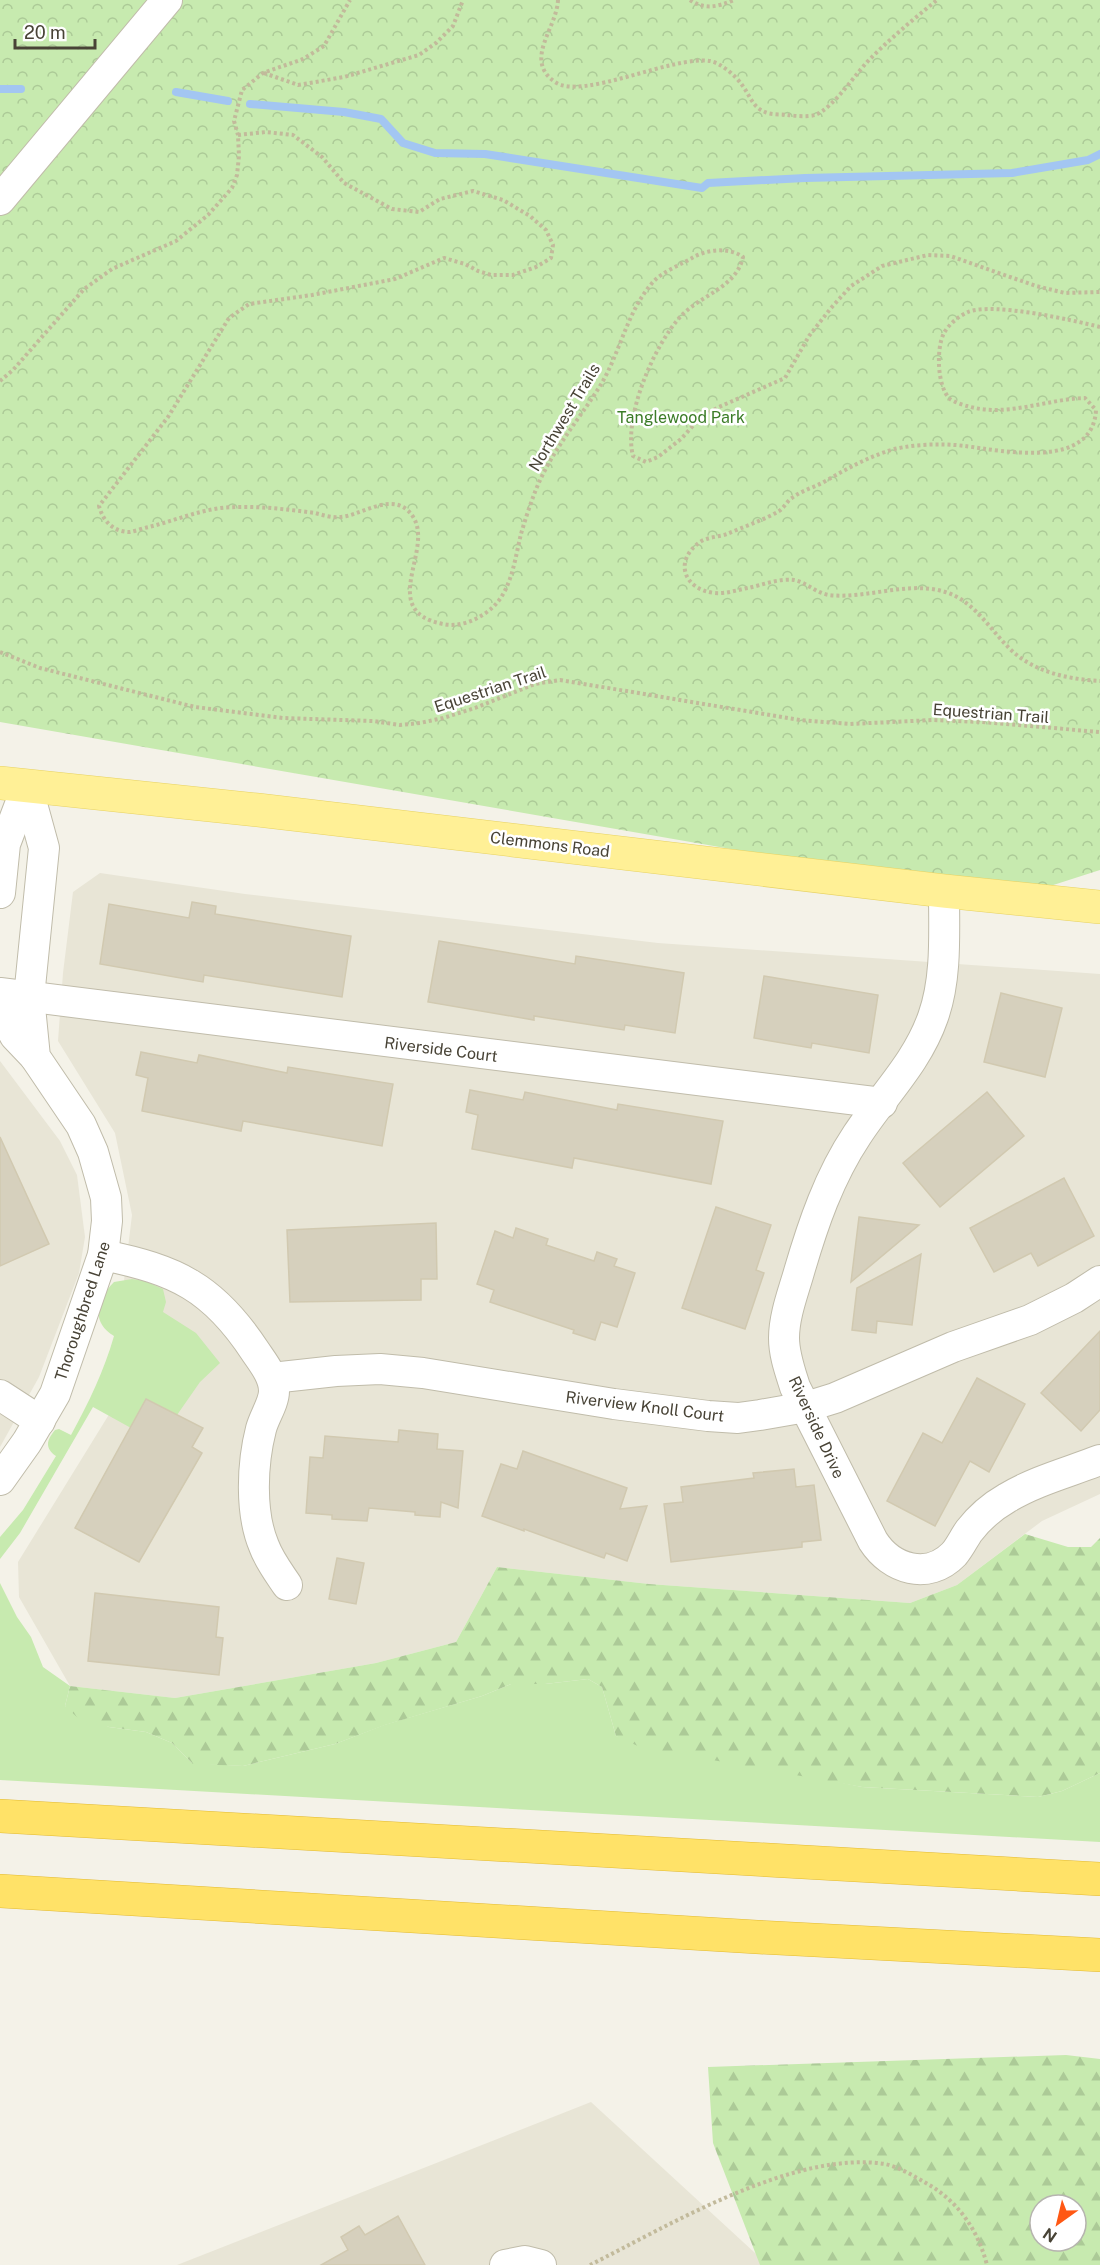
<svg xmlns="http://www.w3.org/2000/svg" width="1100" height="2265" font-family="'Public Sans',sans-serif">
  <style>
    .residential { fill: #e8e5d6 }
    .grass { fill: #c7eaaf }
    .forest { fill: url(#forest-firs); fill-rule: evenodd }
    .park { fill: url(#park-crowns) }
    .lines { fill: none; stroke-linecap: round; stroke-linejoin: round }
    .stream { stroke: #a3c6f2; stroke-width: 8 }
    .building { fill: #d6d0bd; stroke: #d1c9b0; stroke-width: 1.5 }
    .street-casing { stroke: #c0bcaa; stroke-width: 32 }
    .primary-casing { stroke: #e7d263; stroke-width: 34 }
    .highway-casing { stroke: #e2ba34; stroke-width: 34 }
    .path { stroke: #c2ba9b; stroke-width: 4; stroke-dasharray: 3 3; stroke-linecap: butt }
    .street { stroke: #fff; stroke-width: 30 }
    .primary { stroke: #fff096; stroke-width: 33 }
    .highway { stroke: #ffe268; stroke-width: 33 }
    .labels { text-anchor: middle; stroke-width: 5; stroke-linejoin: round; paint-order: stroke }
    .street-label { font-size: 16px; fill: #484336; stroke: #fff }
    .park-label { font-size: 16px; fill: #3b7c27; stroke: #fff }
  </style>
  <defs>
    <pattern id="forest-firs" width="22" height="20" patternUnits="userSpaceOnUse" patternTransform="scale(1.5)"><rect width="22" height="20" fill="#c7eaaf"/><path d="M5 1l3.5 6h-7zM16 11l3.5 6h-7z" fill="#acca97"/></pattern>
    <pattern id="park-crowns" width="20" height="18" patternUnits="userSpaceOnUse" patternTransform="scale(1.5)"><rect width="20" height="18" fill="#c7eaaf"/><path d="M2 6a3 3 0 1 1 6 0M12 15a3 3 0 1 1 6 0" fill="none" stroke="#acca97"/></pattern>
  </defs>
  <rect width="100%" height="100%" fill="#f4f2e8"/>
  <!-- residential -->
  <g class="residential">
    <path d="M 100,873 L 245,894 L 658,943 L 1100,974 L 1100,1494 L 1042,1521 L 957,1585 L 910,1603 L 649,1584 L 497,1567 L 456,1642 L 376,1663 L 175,1698 L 70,1686 L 19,1597 L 18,1562 L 113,1408 L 122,1297 L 132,1215 L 115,1133 L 58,1041 L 63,973 L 73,892 Z"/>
    <path d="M 0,1061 L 60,1141 L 77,1175 L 85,1237 L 79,1273 L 39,1377 L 0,1447 Z"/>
    <path d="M 591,2102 L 768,2265 L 177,2265 Z"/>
  </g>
  <!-- grass -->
  <g class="grass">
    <path d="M 132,1279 L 145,1281 L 163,1289 L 166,1302 L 163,1312 L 196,1333 L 220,1363 L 200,1382 L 177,1415 L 131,1428 L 93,1407 L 20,1533 L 0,1559 L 0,1537 L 23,1510 L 56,1456 C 45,1448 46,1441 55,1430 L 59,1429 L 71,1435 C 89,1402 104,1371 114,1336 C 90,1322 97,1299 114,1282 Z"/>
    <path d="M 0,1583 L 17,1617 L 31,1637 L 43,1667 L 70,1686 L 65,1706 L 109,1727 L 146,1732 L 172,1743 L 192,1763 L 243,1766 L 335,1744 L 384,1725 L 482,1696 L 511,1684 L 545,1684 L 588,1679 L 602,1687 L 616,1736 L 862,1787 L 1038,1797 L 1062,1791 L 1100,1773 L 1100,1842 L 0,1780 Z"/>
  </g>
  <!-- forest -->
  <g class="forest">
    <path d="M 1025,1534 L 1068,1547 L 1091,1547 L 1100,1538 L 1100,1773 L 1062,1791 L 1038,1797 L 862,1787 L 640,1747 L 616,1736 L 602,1687 L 588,1679 L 545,1684 L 511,1684 L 482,1696 L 385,1725 L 335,1744 L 243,1766 L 193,1764 L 172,1743 L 146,1732 L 109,1727 L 79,1719 L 65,1706 L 70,1686 L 175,1698 L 376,1663 L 456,1642 L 497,1567 L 649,1584 L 910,1603 L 957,1585 Z"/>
    <path d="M 1066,2055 L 1100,2059 L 1100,2265 L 760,2265 L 713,2143 L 708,2067 ZM 1040,2205 L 1076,2205 L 1076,2241 L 1040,2241 Z"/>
  </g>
  <!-- park -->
  <path class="park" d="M 0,0 L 1100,0 L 1100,870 L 1013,898 L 0,722 Z"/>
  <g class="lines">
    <!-- stream -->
    <g class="stream">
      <path d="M 0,89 L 21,89"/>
      <path d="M 176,92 L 228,101"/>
      <path d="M 250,104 L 344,112 L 381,119 L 403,143 L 435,153 L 485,154 L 702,188 L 708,183 L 805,178 L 1012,173 L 1088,160 L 1100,154"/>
    </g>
  </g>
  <!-- building -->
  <g class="building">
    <path d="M 192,902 L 216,906 L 215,914 L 351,936 L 342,997 L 204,975 L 203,982 L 100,964 L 109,904 L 189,918 Z"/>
    <path d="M 439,941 L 575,964 L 576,956 L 684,973 L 675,1033 L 625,1025 L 624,1030 L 534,1016 L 534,1020 L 428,1002 Z"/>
    <path d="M 764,976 L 878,995 L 869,1053 L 812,1043 L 811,1048 L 754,1038 Z"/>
    <path d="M 1001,993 L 1062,1008 L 1045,1077 L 984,1062 Z"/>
    <path d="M 141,1052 L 197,1063 L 199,1055 L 287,1073 L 288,1067 L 393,1084 L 382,1146 L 243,1121 L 241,1131 L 142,1111 L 148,1078 L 136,1075 Z"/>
    <path d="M 470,1090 L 523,1100 L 525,1092 L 617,1110 L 618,1104 L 723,1121 L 711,1184 L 574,1158 L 572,1168 L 472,1149 L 478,1115 L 466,1112 Z"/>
    <path d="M 987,1092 L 1024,1136 L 940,1207 L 903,1163 Z"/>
    <path d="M 0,1137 L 49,1244 L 0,1266 Z"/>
    <path d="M 1064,1178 L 1094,1236 L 1038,1266 L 1031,1253 L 994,1272 L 970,1228 Z"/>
    <path d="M 716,1207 L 771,1225 L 756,1270 L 764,1273 L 745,1329 L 682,1308 Z"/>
    <path d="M 859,1217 L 919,1225 L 851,1282 Z"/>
    <path d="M 436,1223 L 437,1279 L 421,1279 L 421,1300 L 290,1302 L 287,1230 Z"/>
    <path d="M 516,1228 L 548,1239 L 546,1245 L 594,1261 L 597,1252 L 617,1259 L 614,1266 L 635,1273 L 617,1327 L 601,1322 L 595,1340 L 573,1333 L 574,1330 L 490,1302 L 494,1290 L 477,1284 L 495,1231 L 513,1238 Z"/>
    <path d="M 921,1254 L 912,1325 L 877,1321 L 876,1333 L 852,1330 L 857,1288 Z"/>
    <path d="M 1100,1331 L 1100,1410 L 1081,1431 L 1041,1393 Z"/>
    <path d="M 977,1378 L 1025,1404 L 989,1472 L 970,1461 L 935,1526 L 887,1501 L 923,1433 L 942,1443 Z"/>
    <path d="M 146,1399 L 203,1428 L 192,1447 L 202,1453 L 139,1562 L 75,1528 Z"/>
    <path d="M 399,1430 L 438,1434 L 437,1449 L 463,1451 L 458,1508 L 441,1502 L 440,1517 L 415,1515 L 415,1512 L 369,1508 L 367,1521 L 332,1519 L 332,1515 L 306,1513 L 310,1457 L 323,1458 L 325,1436 L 398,1442 Z"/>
    <path d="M 523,1451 L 627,1488 L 620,1509 L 647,1506 L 627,1561 L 606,1553 L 604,1558 L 524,1529 L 524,1531 L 482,1516 L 501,1464 L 517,1469 Z"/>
    <path d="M 794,1469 L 796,1487 L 814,1485 L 821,1540 L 802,1542 L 802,1547 L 671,1562 L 664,1504 L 683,1502 L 681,1487 L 754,1478 L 753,1473 Z"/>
    <path d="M 337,1558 L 364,1563 L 356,1604 L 329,1599 Z"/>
    <path d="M 95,1593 L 219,1607 L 216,1637 L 223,1638 L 219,1675 L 88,1661 Z"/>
    <path d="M 398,2216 L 425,2265 L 321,2265 L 348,2250 L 341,2237 L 359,2226 L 365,2235 Z"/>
  </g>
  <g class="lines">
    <defs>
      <g id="street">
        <path d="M 0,200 L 167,0"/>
        <path d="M 944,891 C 944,932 947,978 933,1017 C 917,1063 883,1095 857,1135 C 829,1177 813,1224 799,1272 C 793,1293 784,1316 784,1338 C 784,1355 790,1371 795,1387 L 873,1541 C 891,1569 928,1581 954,1554 C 960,1547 964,1538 969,1531 C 979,1518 993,1506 1007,1498 C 1035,1481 1069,1472 1100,1460"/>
        <path d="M 0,893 L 5,844 L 27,786"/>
        <path d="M 0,993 L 882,1103"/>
        <path d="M 0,1008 L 15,1036 L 35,1057"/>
        <path d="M 103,1255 C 176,1270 213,1287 255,1351 C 263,1363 274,1376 274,1391 C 274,1403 264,1417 261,1429 C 252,1464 250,1513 264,1546 C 269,1560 279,1573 287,1585"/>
        <path d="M 272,1378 L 336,1371 L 380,1369 L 423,1373 L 614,1404 L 708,1416 L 738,1418 L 760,1415 L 806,1407 L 835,1398 L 953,1347 L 1030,1320 L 1074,1298 L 1100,1281"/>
        <path d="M 0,1395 L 40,1421"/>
        <path d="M 0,1480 L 27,1442 L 55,1394 L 103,1255 L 107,1221 L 106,1198 L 93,1152 L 81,1125 L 35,1057 L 29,997 L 44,848 L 27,786"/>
        <path d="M 505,2265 L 525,2261 L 541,2265"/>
      </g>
      <path id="primary" d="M 0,783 L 258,810 L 944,891 L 1100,907"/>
      <g id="highway">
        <path d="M 0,1816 L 1100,1879"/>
        <path d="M 0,1891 L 757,1937 L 1100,1955"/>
      </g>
    </defs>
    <!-- street casing -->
    <use href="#street" class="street-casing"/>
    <!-- primary casing -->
    <use href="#primary" class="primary-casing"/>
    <!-- highway casing -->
    <use href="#highway" class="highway-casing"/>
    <!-- path -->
    <g class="path">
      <path d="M 558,0 C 557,28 523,60 555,82 C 582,101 673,55 710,61 C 721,63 736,76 742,85 C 750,95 752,107 765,112 C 771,115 781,114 788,115 C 795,116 808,117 815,115 C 834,108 857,71 872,57 C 893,36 915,18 937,0"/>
      <path d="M 690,0 C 705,10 717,7 734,0"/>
      <path d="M 264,73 L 298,85 L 344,77 L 419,55 L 436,43 L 453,26 L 463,0"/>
      <path d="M 238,135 L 266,132 L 293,135 L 322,157 L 344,183 L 392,209 L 419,212 L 440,199 L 473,191 L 503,200 L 530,216 L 546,230 L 553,245 L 551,258 L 536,267 L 513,275 L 491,275 L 478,271 L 465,264 L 444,258 L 395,279 L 312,295 L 249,304 L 229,318 L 168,417 L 99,506 C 103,521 113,532 130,532 C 136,531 143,528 149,527 C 173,521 197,511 221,508 C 252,505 285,509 315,513 C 323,515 332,518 339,517 C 358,517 387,494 406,509 C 445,540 371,610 443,624 C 460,628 480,619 493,607 C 512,589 515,558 521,534 C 525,520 530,505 535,492 C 550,453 578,421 600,386 C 620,354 627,310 654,281 C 664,271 680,265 692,258 C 707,249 729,247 743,257 C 736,288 702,294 681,316 C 654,345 623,417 633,456 L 646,462 L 658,457 L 681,439 L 700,418 L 719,407 L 785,378 L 809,336 L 831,308 L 851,286 L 882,266 L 928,255 L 950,256 L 1036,286 L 1065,293 L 1100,292"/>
      <path d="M 1100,327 C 1072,320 993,302 968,312 C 959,316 949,324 944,333 C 936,348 937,387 950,399 C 954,402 963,405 967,406 C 1006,418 1046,399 1085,398 L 1096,410 C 1093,470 1003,451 965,446 C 942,443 906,444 885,452 C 862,460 843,471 822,483 C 812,488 801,491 792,498 C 787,501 784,508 779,511 C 764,520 743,527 727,534 C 719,537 707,537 700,542 C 673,561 684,590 715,593 C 726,594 737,590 748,588 C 762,585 780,578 794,580 C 806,582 816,593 829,595 C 871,600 919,575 959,598 C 979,610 993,632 1009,648 C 1033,672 1067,679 1100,681"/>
      <path d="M 0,381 L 13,370 L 84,289 L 112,269 L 176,241 L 208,215 L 232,188 L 237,175 L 239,156 L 238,135 L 234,121 L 242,90 L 263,73 L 303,59 L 324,46 L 350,0"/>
      <path d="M 0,652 L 40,668 L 195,707 L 283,718 L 373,721 L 400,725 L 420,723 L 443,718 L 475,708 L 535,684 L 560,680 L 800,720 L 850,724 L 933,720 L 982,722 L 1100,732"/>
      <path d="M 590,2265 C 670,2225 794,2150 885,2164 C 899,2167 914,2176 926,2183 C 958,2201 978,2230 987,2265"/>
    </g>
    <!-- street -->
    <use href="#street" class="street"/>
    <!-- primary -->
    <use href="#primary" class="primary"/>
    <!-- highway -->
    <use href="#highway" class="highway"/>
  </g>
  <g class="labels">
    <!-- street labels -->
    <g class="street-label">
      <text transform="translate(564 417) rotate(-59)" y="6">Northwest Trails</text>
      <text transform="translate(490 689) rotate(-18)" y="6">Equestrian Trail</text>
      <text transform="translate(991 713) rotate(4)" y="6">Equestrian Trail</text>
      <text transform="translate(550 844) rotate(7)" y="6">Clemmons Road</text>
      <text transform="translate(441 1049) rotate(7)" y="6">Riverside Court</text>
      <text transform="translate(82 1311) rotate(-72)" y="6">Thoroughbred Lane</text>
      <text transform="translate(645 1406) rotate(7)" y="6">Riverview Knoll Court</text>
      <text transform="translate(817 1427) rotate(65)" y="6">Riverside Drive</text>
    </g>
    <!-- park labels -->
    <g class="park-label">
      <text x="681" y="423">Tanglewood Park</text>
    </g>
  </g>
  <!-- north arrow -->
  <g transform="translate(1058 2223) rotate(214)"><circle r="28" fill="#ffffff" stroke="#b6b4af" stroke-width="1.5"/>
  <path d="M0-4.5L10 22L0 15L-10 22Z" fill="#ff5814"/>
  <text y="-9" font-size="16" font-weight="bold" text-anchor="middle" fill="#484336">N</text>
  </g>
  <!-- scale -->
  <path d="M15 39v9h80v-9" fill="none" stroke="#484336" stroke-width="3"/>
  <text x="24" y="39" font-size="18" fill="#484336" stroke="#ffffff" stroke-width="4.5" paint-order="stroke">20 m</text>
</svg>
